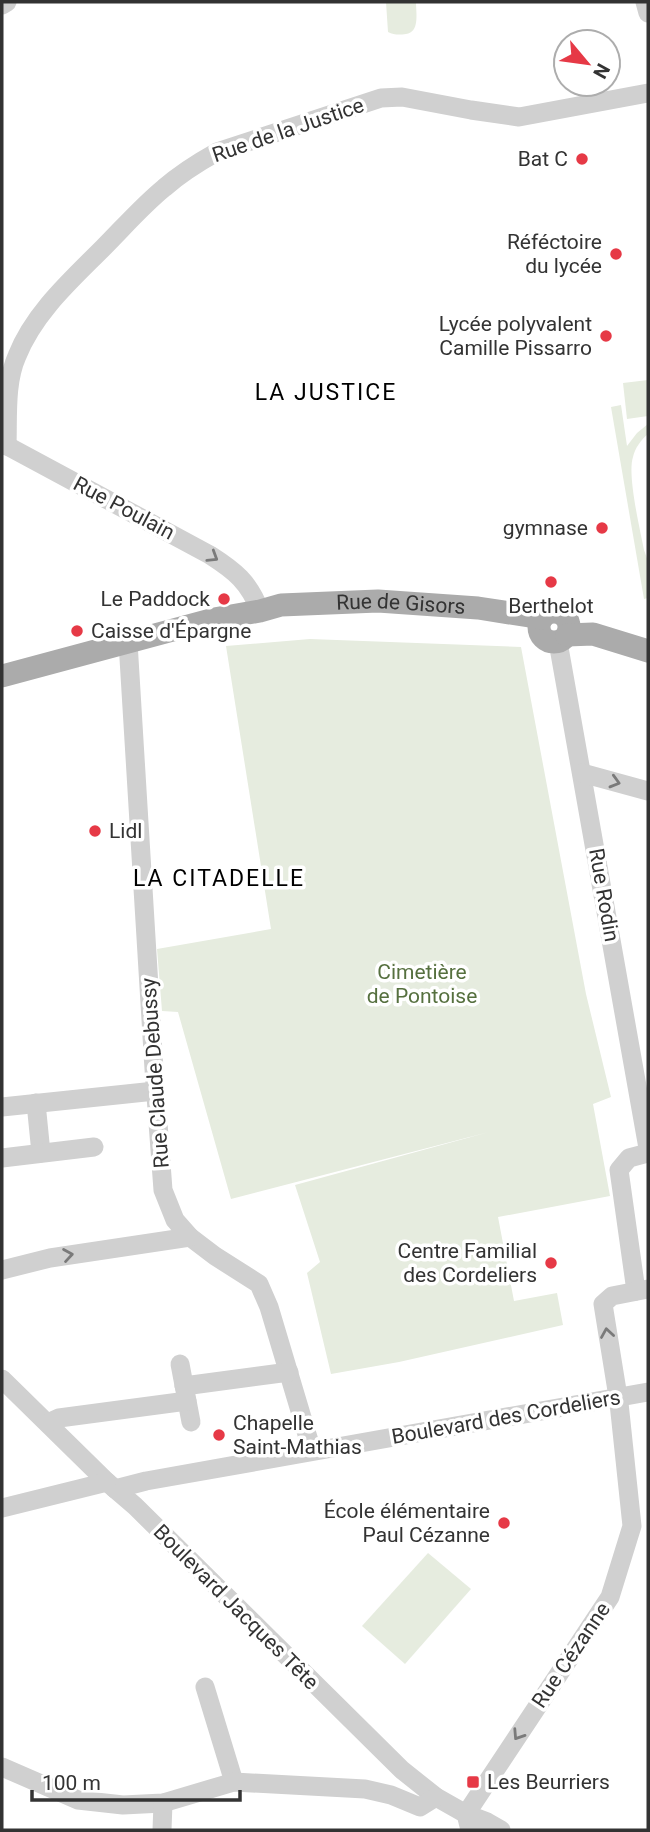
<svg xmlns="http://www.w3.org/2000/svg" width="650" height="1832" font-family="Roboto,sans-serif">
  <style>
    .green { fill: #e6ecdf }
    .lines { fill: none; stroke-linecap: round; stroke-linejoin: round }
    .minor { stroke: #d0d0d0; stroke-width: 19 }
    .major { stroke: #ababab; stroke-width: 23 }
    .oneway { stroke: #7a7a7a }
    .poi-dot { fill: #e63946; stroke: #fff; stroke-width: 2.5 }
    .labels { text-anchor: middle; stroke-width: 7; stroke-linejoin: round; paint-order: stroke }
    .street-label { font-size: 21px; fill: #333; stroke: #fff }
    .poi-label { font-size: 21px; fill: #333; stroke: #fff; text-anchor: end }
    .park-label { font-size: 21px; fill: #56703f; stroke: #fff }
    .neighbourhood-label { font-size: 23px; letter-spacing: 2px; fill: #000; stroke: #fff }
  </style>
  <rect width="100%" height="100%" fill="#fff"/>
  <!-- green -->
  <g class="green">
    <path d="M 386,2 L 416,2 C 416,13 420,32 406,34 C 399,35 394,35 388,32 Z"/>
    <path d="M 648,380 L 648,416 L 627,419 L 623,383 Z"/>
    <path d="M 621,405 L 627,446 L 637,433 L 648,424 L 648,434 C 641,440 635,448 633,457 C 627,475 640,529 644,550 L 648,561 L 648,598 L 644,599 L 611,407 Z"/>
    <path d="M 310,639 L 521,647 L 586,994 L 611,1097 L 593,1104 L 610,1196 L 498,1217 L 514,1301 L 557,1293 L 563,1325 L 399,1362 L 331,1374 L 307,1273 L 320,1262 L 295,1185 L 489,1132 L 231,1199 L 178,1012 L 162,1011 L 157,949 L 271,929 L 226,646 Z"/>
    <path d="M 428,1553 L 471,1589 L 405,1664 L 362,1626 Z"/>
  </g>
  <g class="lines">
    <!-- minor -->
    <g class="minor">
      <path d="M 645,2 L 648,13"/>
      <path d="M 2,5 L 7,2"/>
      <path d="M 2,443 L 210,555 C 235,571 249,582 260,611"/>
      <path d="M 7,446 C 8,417 5,383 17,356 C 34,313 71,280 103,248 C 123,228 142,206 164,188 C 180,174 199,162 217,152 L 381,98 L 402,97 L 471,110 L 519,117 L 648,93"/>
      <path d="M 128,642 L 154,1069 L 163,1190 L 175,1220 L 190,1237 L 215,1256 L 259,1284 L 269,1307 L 312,1451"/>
      <path d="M 558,642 L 648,1148"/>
      <path d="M 582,773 L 648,791"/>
      <path d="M 36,1103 L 41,1153"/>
      <path d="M 2,1107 L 155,1091"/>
      <path d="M 2,1158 L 94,1147"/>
      <path d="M 2,1270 L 50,1258 L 190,1237"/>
      <path d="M 636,1291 L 619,1170 L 629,1158 L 648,1153"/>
      <path d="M 180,1364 L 191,1422"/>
      <path d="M 2,1379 L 107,1482 L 135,1506 L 402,1770 L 436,1797 L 466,1814 L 470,1830"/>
      <path d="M 184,1386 L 289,1372"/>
      <path d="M 48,1423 L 59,1418 L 187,1401"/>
      <path d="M 115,1489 L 146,1481 L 648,1392"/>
      <path d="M 2,1508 L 107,1482"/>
      <path d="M 205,1687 L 234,1782"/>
      <path d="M 2,1767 L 78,1800 L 123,1805 L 163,1803 L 234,1782 L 365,1789 L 391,1795 L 420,1807 L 436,1797"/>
      <path d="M 162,1830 L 163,1803"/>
      <path d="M 501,1830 L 487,1822 L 466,1814 L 610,1597 L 632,1526 L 619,1403 L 603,1304 L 612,1296 L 648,1289"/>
    </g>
    <!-- major -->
    <g class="major">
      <circle cx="554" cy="627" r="15"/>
      <path d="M 567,635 L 593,634 L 648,651"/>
      <path id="s1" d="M 2,676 L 214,619 L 260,611 L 281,605 L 378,601 L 478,608 L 542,618"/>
    </g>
  </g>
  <!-- one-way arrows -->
  <defs><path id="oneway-chevron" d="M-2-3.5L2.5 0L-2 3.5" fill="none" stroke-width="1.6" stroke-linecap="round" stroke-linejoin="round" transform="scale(1.75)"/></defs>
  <g class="oneway">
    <use href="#oneway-chevron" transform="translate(213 557) rotate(32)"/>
    <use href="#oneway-chevron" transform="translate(615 782) rotate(16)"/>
    <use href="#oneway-chevron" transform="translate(68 1255) rotate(-9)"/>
    <use href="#oneway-chevron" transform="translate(607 1333) rotate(-99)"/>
    <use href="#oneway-chevron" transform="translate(518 1735) rotate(123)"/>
  </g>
  <!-- markers -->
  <g class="poi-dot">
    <circle cx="582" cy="159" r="7"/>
    <circle cx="616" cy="254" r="7"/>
    <circle cx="606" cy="336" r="7"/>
    <circle cx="602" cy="528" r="7"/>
    <circle cx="551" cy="582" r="7"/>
    <circle cx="224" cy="599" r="7"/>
    <circle cx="77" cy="631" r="7"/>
    <circle cx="95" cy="831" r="7"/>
    <circle cx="551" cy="1263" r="7"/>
    <circle cx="219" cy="1435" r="7"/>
    <circle cx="504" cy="1523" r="7"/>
    <rect x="466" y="1775" width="14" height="14" rx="3.5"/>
  </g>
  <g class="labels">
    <!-- street labels -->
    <g class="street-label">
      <text transform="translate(288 130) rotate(-19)" y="7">Rue de la Justice</text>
      <text transform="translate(124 508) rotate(28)" y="7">Rue Poulain</text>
      <text dy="7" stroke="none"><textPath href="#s1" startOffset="408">Rue de Gisors</textPath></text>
      <text transform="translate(604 895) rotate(80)" y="7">Rue Rodin</text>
      <text transform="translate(155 1073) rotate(-94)" y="7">Rue Claude Debussy</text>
      <text transform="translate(506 1417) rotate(-10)" y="7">Boulevard des Cordeliers</text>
      <text transform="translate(236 1607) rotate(45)" y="7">Boulevard Jacques Tête</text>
      <text transform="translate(571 1655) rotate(-56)" y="7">Rue Cézanne</text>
    </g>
    <!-- poi labels -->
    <g class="poi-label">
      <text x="568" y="166">Bat C</text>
      <text x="602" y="249">Réféctoire<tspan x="602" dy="24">du lycée</tspan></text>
      <text x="592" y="331">Lycée polyvalent<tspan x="592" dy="24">Camille Pissarro</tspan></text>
      <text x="588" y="535">gymnase</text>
      <text x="210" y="606">Le Paddock</text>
      <text x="551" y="613" text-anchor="middle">Berthelot</text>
      <text x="91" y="638" text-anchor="start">Caisse d'Épargne</text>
      <text x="109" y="838" text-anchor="start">Lidl</text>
      <text x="537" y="1258">Centre Familial<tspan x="537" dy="24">des Cordeliers</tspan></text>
      <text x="233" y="1430" text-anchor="start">Chapelle<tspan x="233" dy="24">Saint-Mathias</tspan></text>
      <text x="490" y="1518">École élémentaire<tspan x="490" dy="24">Paul Cézanne</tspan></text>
      <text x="487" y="1789" text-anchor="start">Les Beurriers</text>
    </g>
    <!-- park labels -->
    <g class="park-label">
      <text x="422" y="979">Cimetière<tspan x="422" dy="24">de Pontoise</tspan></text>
    </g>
    <!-- neighbourhood labels -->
    <g class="neighbourhood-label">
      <text x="326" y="400">LA JUSTICE</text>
      <text x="219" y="886">LA CITADELLE</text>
    </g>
  </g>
  <!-- border -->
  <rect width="650" height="1832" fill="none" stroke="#333333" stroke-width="7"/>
  <!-- north arrow -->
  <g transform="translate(587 63) rotate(119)"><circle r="33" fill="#ffffff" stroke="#adadad" stroke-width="2"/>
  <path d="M0-5L12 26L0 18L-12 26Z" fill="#e63946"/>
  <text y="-10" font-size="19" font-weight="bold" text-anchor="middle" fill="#333333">N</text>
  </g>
  <!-- scale -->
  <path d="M32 1790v10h208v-10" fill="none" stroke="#333333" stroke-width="3.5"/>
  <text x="42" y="1790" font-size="21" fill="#333333" stroke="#ffffff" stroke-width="5" paint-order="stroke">100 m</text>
</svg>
